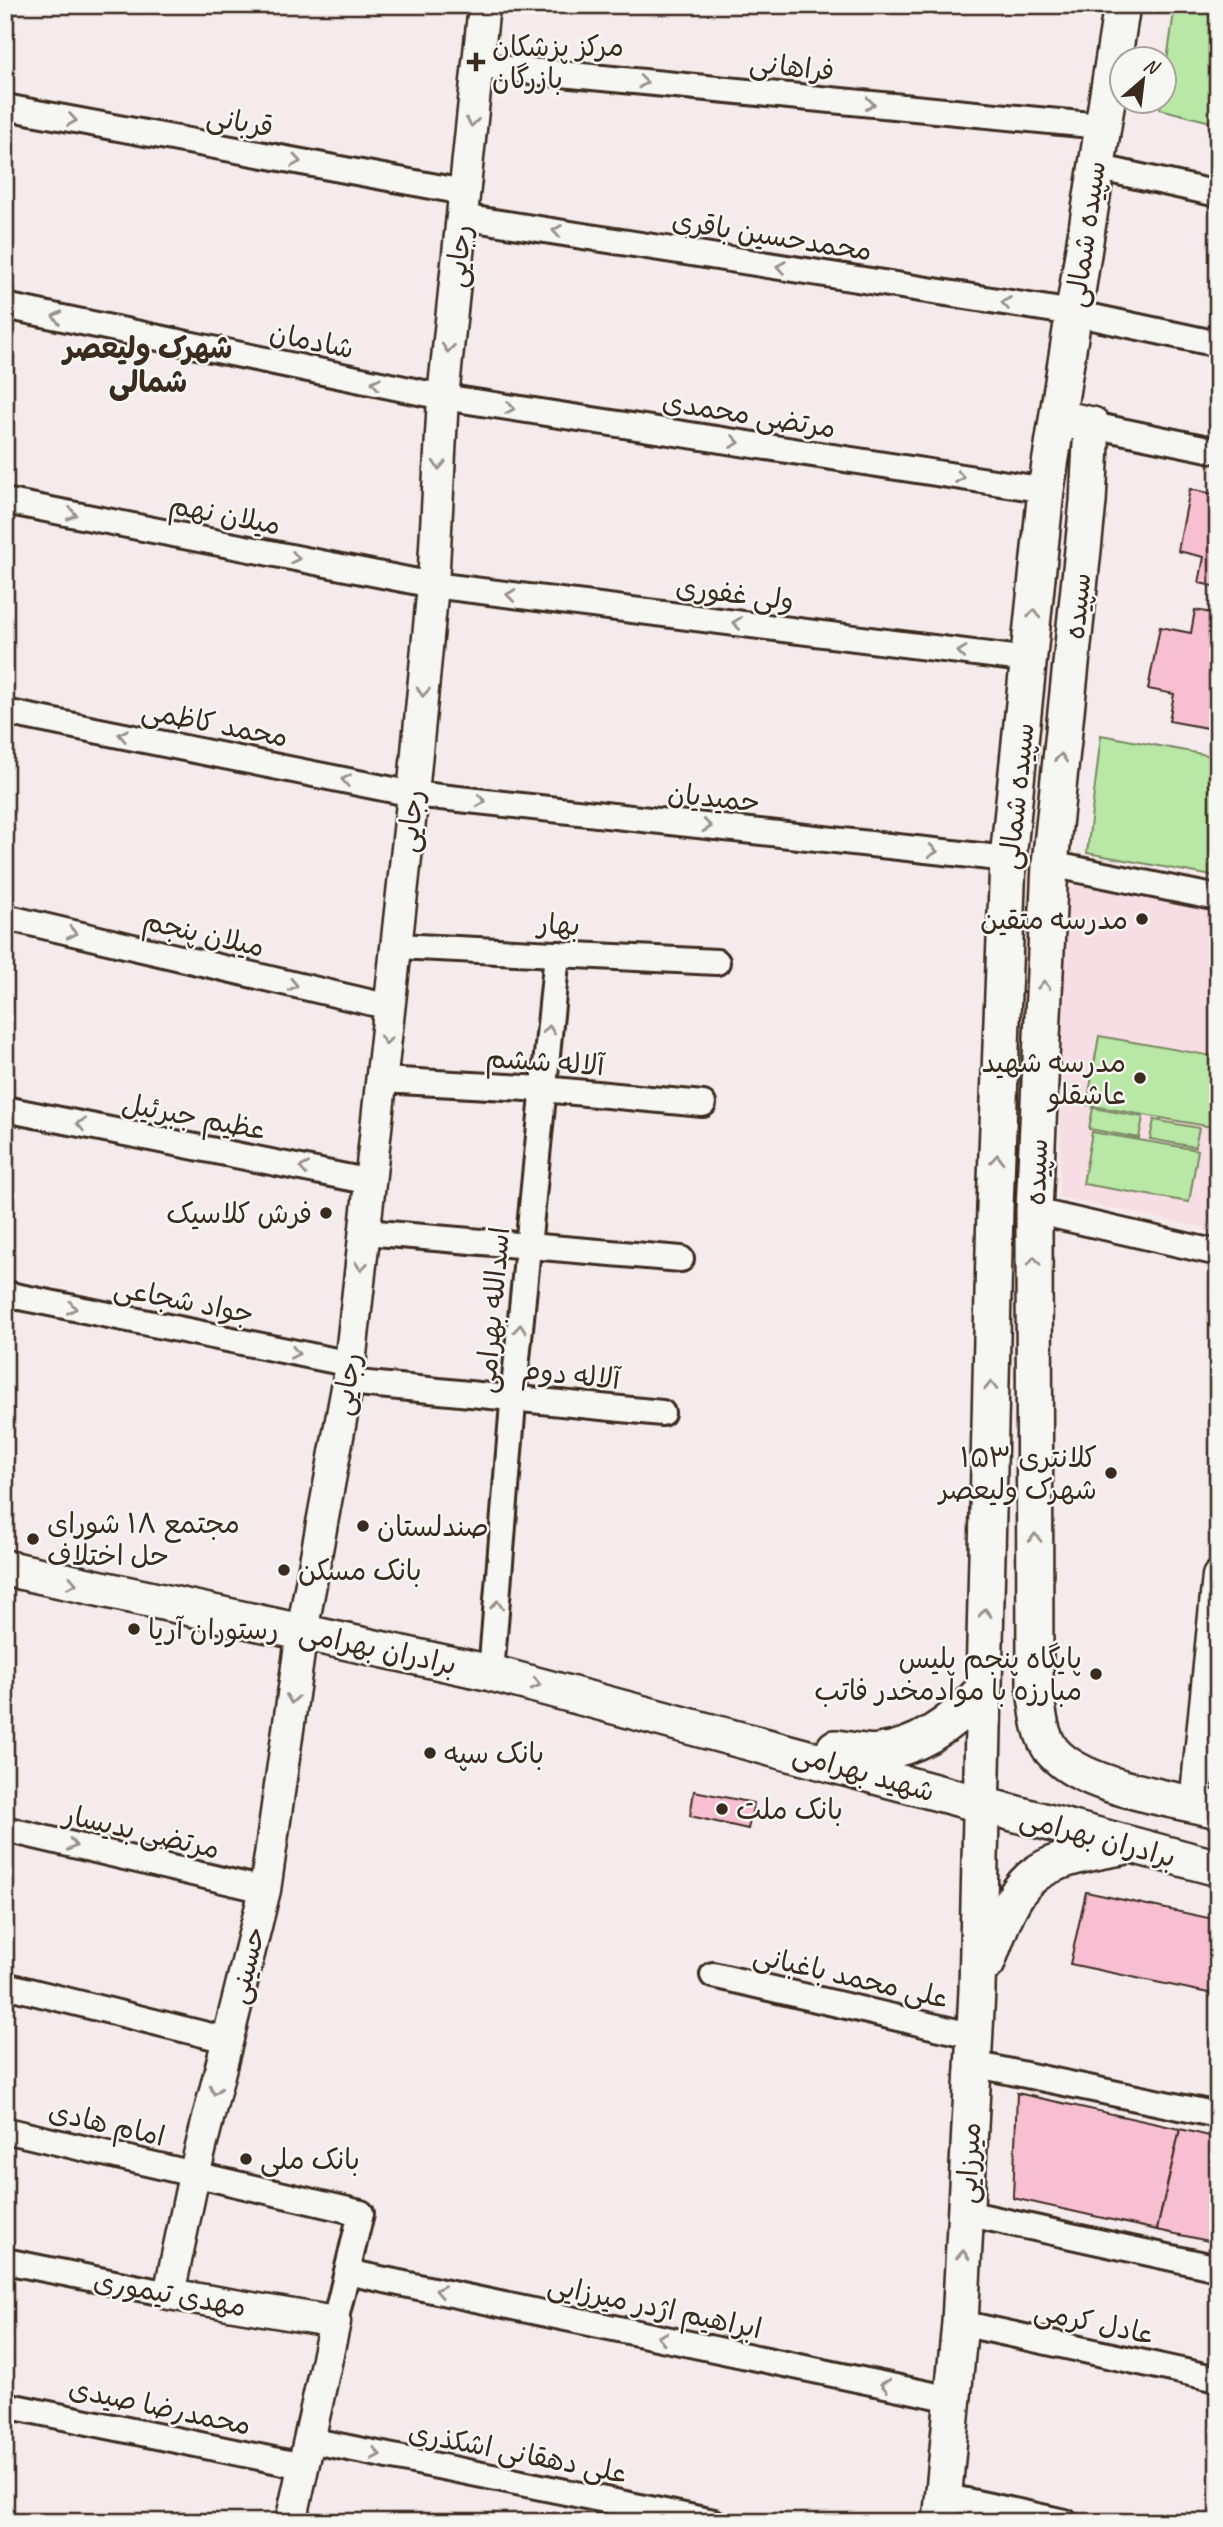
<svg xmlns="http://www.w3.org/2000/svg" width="1223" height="2527" font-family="Caveat,'Playpen Sans Arabic',sans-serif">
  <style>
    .built { fill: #f7dee4 }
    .green { fill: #b8e7a6; stroke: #7a8862; stroke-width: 2 }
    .building { fill: #f8bfd3; stroke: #3b2a1e; stroke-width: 2 }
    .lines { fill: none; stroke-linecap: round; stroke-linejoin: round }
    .minor-casing { stroke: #3b2a1e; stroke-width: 30 }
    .tertiary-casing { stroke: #3b2a1e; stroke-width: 35 }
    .secondary-casing { stroke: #3b2a1e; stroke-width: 40 }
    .minor { stroke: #f6f6f2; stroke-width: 24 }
    .tertiary { stroke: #f6f6f2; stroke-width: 30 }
    .secondary { stroke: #f6f6f2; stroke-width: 35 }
    .oneway { stroke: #989088 }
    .poi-dot { fill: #3b2a1e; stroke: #f6f6f2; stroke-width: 2.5 }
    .labels { text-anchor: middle; stroke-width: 5; stroke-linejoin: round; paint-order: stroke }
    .poi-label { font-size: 28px; fill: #3b2a1e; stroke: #f6f6f2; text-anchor: start }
    .street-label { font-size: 28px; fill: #3b2a1e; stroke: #f6f6f2 }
    .neighbourhood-label { font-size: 30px; font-weight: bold; fill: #3b2a1e; stroke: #f6f6f2 }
  </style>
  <rect width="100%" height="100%" fill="#f6ebec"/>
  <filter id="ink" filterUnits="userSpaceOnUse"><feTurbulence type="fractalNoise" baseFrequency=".0143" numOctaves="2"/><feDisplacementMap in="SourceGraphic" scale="14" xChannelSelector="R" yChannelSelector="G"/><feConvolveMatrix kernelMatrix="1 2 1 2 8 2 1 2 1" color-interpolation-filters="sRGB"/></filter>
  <g filter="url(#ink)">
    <!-- built -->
    <path class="built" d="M 1085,883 L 1218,910 L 1218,1231 L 1059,1197 L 1066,889 Z"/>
    <!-- green -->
    <g class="green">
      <path d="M 1175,5 L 1218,5 L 1218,124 L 1160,109 Z"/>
      <path d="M 1101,735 L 1218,757 L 1218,877 L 1087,853 Z"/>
      <path d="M 1099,1036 L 1218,1057 L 1218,1128 L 1087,1105 Z"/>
      <path d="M 1093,1108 L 1143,1117 L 1139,1138 L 1089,1129 Z"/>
      <path d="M 1154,1120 L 1199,1128 L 1195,1147 L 1150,1139 Z"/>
      <path d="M 1092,1132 L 1198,1150 L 1189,1202 L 1083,1184 Z"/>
    </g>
    <!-- building -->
    <g class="building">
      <path d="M 1190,489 L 1218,495 L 1218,587 L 1199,583 L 1204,557 L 1178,551 Z"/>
      <path d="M 1195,610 L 1218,614 L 1218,730 L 1169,721 L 1174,694 L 1148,689 L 1160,627 L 1191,633 Z"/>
      <path d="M 694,1791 L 754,1803 L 748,1829 L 690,1816 Z"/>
      <path d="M 1086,1892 L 1218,1920 L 1218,1995 L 1070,1964 Z"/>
      <path d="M 1017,2093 L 1180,2129 L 1157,2230 L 1013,2198 Z"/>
      <path d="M 1180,2129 L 1218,2138 L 1218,2243 L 1157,2230 Z"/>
    </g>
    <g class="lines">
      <defs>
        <g id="minor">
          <path d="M 478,66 L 1101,126"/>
          <path d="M 5,107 L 464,192"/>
          <path d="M 1096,167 L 1218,194"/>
          <path d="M 462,217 L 1074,313 L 1218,344"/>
          <path d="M 5,306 L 443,397 L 1046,490"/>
          <path d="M 1092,425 L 1218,451"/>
          <path d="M 5,501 L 433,585 L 1030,660"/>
          <path d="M 5,712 L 413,794 L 1008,859"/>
          <path d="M 1050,864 L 1218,898"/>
          <path d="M 5,917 L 390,1007"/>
          <path d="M 397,946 L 717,962"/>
          <path d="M 382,1080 L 543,1089 L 703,1104"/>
          <path d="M 5,1109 L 371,1182"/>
          <path d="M 1034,1211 L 1218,1253"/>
          <path d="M 365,1232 L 681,1259"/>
          <path d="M 5,1294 L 351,1364"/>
          <path d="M 348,1382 L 662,1413"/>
          <path d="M 491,1673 L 515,1379 L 557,954"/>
          <path d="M 5,1829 L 265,1890"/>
          <path d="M 713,1975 L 975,2036"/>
          <path d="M 5,1985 L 227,2040"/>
          <path d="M 973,2064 L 1218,2115"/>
          <path d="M 5,2130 L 361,2213 L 335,2322"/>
          <path d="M 966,2213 L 1218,2268"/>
          <path d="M 5,2261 L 169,2294"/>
          <path d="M 347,2272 L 952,2399"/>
          <path d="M 960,2323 L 1218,2379"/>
          <path d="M 5,2405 L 303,2466"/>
          <path d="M 309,2440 L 714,2522"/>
          <path d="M 943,2496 L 1065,2522"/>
        </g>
        <g id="tertiary">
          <path d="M 1195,1804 L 1218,1576"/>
          <path d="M 291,2522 L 335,2322 L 169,2294 L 194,2175 L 265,1890 L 302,1632 L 348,1382 L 413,794 L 433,585 L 443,397 L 484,5"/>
        </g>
        <g id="secondary">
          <path d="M 1058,418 L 1092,425 L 1088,502 L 1050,864 L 1034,1211 L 1035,1689 C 1038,1709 1039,1734 1052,1751 C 1083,1788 1172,1798 1218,1810"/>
          <path d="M 5,1568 L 491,1673 L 1218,1868"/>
          <path d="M 835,1748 C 848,1749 864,1754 878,1752 C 921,1748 955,1721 983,1690"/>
          <path d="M 987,1963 C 1018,1875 1027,1863 1122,1847"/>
          <path d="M 941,2522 L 960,2323 L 977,1990 L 995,1207 L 1008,859 L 1046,490 L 1122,5"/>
        </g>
      </defs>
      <!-- minor casing -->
      <use href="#minor" class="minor-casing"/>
      <!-- tertiary casing -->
      <use href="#tertiary" class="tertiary-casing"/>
      <!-- secondary casing -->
      <use href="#secondary" class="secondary-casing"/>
      <!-- minor -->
      <use href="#minor" class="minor"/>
      <!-- tertiary -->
      <use href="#tertiary" class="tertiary"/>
      <!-- secondary -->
      <use href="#secondary" class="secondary"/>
    </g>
    <!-- one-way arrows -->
    <defs><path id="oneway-chevron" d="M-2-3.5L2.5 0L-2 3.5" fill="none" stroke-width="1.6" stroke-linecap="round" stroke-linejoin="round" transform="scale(1.75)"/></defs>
    <g class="oneway">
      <use href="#oneway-chevron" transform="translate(643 82) rotate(6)"/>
      <use href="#oneway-chevron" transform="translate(870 104) rotate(6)"/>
      <use href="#oneway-chevron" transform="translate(72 120) rotate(10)"/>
      <use href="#oneway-chevron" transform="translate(472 122) rotate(96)"/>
      <use href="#oneway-chevron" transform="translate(296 161) rotate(10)"/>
      <use href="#oneway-chevron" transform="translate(557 231) rotate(-171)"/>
      <use href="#oneway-chevron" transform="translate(781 267) rotate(-171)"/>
      <use href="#oneway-chevron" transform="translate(1006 303) rotate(-171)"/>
      <use href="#oneway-chevron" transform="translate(57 317) rotate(-168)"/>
      <use href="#oneway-chevron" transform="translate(448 348) rotate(96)"/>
      <use href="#oneway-chevron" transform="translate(376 383) rotate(-168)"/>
      <use href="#oneway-chevron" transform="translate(510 408) rotate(9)"/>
      <use href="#oneway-chevron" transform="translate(735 442) rotate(9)"/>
      <use href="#oneway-chevron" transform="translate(439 465) rotate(93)"/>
      <use href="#oneway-chevron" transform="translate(960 477) rotate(9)"/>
      <use href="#oneway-chevron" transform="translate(72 514) rotate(11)"/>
      <use href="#oneway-chevron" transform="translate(295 558) rotate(11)"/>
      <use href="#oneway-chevron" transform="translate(511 595) rotate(-173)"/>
      <use href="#oneway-chevron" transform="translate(1034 614) rotate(-85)"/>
      <use href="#oneway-chevron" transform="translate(737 623) rotate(-173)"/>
      <use href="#oneway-chevron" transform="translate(962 652) rotate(-173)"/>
      <use href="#oneway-chevron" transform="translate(423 692) rotate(95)"/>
      <use href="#oneway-chevron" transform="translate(123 735) rotate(-169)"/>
      <use href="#oneway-chevron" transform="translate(1061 758) rotate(-84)"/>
      <use href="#oneway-chevron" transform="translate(346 780) rotate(-169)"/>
      <use href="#oneway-chevron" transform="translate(481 801) rotate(6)"/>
      <use href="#oneway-chevron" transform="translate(707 826) rotate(6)"/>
      <use href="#oneway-chevron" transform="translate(933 851) rotate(6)"/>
      <use href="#oneway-chevron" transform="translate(72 933) rotate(13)"/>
      <use href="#oneway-chevron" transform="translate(293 985) rotate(13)"/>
      <use href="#oneway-chevron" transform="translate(1044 985) rotate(-88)"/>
      <use href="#oneway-chevron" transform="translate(549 1030) rotate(-84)"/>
      <use href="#oneway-chevron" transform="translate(386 1040) rotate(96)"/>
      <use href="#oneway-chevron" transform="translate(81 1124) rotate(-169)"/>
      <use href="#oneway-chevron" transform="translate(997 1159) rotate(-87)"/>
      <use href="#oneway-chevron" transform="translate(304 1168) rotate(-169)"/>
      <use href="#oneway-chevron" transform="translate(1034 1261) rotate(-90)"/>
      <use href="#oneway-chevron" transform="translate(361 1266) rotate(96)"/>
      <use href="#oneway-chevron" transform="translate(72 1308) rotate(11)"/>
      <use href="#oneway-chevron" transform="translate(520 1329) rotate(-85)"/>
      <use href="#oneway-chevron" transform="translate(295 1353) rotate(11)"/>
      <use href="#oneway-chevron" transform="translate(991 1386) rotate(-89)"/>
      <use href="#oneway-chevron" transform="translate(1035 1538) rotate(-90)"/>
      <use href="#oneway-chevron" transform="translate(72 1583) rotate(12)"/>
      <use href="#oneway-chevron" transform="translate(497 1605) rotate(-85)"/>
      <use href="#oneway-chevron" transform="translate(985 1613) rotate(-89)"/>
      <use href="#oneway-chevron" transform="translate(536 1684) rotate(15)"/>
      <use href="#oneway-chevron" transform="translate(292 1699) rotate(98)"/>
      <use href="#oneway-chevron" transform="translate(72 1845) rotate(13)"/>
      <use href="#oneway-chevron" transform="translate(215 2090) rotate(104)"/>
      <use href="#oneway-chevron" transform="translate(963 2255) rotate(-87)"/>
      <use href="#oneway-chevron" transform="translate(440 2291) rotate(-168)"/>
      <use href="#oneway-chevron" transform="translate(662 2338) rotate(-168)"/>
      <use href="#oneway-chevron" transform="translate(885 2385) rotate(-168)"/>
      <use href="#oneway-chevron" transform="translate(376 2454) rotate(11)"/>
    </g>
  </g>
  <!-- markers -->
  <g class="poi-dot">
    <path d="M472.5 51.5h7v7h7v7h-7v7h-7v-7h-7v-7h7z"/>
    <circle cx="1142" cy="919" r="7"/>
    <circle cx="1140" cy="1078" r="7"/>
    <circle cx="326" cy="1213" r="7"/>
    <circle cx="1111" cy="1473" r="7"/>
    <circle cx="363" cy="1526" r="7"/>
    <circle cx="33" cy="1539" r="7"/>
    <circle cx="284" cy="1570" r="7"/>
    <circle cx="134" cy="1629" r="7"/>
    <circle cx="1096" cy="1674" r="7"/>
    <circle cx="430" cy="1753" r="7"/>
    <circle cx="722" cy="1809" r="7"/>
    <circle cx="246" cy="2159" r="7"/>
  </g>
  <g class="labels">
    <!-- poi labels -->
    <g class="poi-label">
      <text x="492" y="56">مرکز پزشکان<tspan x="492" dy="32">بازرگان</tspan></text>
      <text x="1128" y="929" text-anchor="end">مدرسه متقین</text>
      <text x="1126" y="1072" text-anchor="end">مدرسه شهید<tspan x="1126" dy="32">عاشقلو</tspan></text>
      <text x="312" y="1223" text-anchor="end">فرش کلاسیک</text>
      <text x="1097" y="1467" text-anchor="end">کلانتری ۱۵۳<tspan x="1097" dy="32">شهرک ولیعصر</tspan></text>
      <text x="47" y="1533">مجتمع ۱۸ شورای<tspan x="47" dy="32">حل اختلاف</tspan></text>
      <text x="377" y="1536">صندلستان</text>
      <text x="298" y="1580">بانک مسکن</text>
      <text x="148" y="1639">رستوران آریا</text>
      <text x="1082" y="1668" text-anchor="end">پایگاه پنجم پلیس<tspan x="1082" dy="32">مبارزه با موادمخدر فاتب</tspan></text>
      <text x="444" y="1763">بانک سپه</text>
      <text x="736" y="1819">بانک ملت</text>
      <text x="260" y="2169">بانک ملی</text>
    </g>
    <!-- street labels -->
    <g class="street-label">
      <text transform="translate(792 66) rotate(6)" y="10">فراهانی</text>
      <text transform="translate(240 121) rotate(10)" y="10">قربانی</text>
      <text transform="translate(1085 234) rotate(-82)" y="10">سپیده شمالی</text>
      <text transform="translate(772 235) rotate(9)" y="10">محمدحسین باقری</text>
      <text transform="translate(458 256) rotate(-84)" y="10">رجایی</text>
      <text transform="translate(312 340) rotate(12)" y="10">شادمان</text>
      <text transform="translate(749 414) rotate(9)" y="10">مرتضی محمدی</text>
      <text transform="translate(225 514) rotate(11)" y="10">میلان نهم</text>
      <text transform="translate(735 593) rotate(7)" y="10">ولی غفوری</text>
      <text transform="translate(1077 606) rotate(-84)" y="10">سپیده</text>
      <text transform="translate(215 723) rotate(11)" y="10">محمد کاظمی</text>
      <text transform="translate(1016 796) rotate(-84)" y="10">سپیده شمالی</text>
      <text transform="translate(714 797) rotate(6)" y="10">حمیدیان</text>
      <text transform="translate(410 821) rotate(-84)" y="10">رجایی</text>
      <text transform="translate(559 924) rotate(3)" y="10">بهار</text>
      <text transform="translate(204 933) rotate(13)" y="10">میلان پنجم</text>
      <text transform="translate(545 1061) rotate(4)" y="10">آلاله ششم</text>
      <text transform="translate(194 1116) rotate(11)" y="10">عظیم جبرئیل</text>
      <text transform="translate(1036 1172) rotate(-88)" y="10">سپیده</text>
      <text transform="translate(184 1300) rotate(11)" y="10">جواد شجاعی</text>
      <text transform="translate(492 1310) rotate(-85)" y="10">اسدالله بهرامی</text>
      <text transform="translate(571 1374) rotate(6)" y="10">آلاله دوم</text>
      <text transform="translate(346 1384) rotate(-81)" y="10">رجایی</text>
      <text transform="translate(378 1648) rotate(12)" y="10">برادران بهرامی</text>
      <text transform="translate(864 1772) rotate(16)" y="10">شهید بهرامی</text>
      <text transform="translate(142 1831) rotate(13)" y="10">مرتضی بدیسار</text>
      <text transform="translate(1098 1837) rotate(15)" y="10">برادران بهرامی</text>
      <text transform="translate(246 1965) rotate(-76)" y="10">حسینی</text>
      <text transform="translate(851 1976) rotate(13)" y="10">علی محمد باغبانی</text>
      <text transform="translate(107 2123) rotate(13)" y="10">امام هادی</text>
      <text transform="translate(968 2163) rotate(-87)" y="10">میرزایی</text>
      <text transform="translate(170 2293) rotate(10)" y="10">مهدی تیموری</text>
      <text transform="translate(655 2306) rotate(12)" y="10">ابراهیم اژدر میرزایی</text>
      <text transform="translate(1095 2322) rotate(12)" y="10">عادل کرمی</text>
      <text transform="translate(160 2406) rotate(12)" y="10">محمدرضا صیدی</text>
      <text transform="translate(518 2452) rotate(11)" y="10">علی دهقانی اشکذری</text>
    </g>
    <!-- neighbourhood labels -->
    <g class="neighbourhood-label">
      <text x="148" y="358">شهرک ولیعصر<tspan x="148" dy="34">شمالی</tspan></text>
    </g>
  </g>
  <!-- margin -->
  <rect width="1223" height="2527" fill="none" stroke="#f6f6f2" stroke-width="28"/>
  <rect x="14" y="14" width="1195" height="2499" fill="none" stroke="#3b2a1e" stroke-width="2.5" filter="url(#ink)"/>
  <!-- north arrow -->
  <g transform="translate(1143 80) rotate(28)"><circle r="33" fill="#f6f6f2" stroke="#aba49d" stroke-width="2"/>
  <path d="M0-5L12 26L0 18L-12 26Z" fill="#3b2a1e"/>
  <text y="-10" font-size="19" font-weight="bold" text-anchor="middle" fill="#3b2a1e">N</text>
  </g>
</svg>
